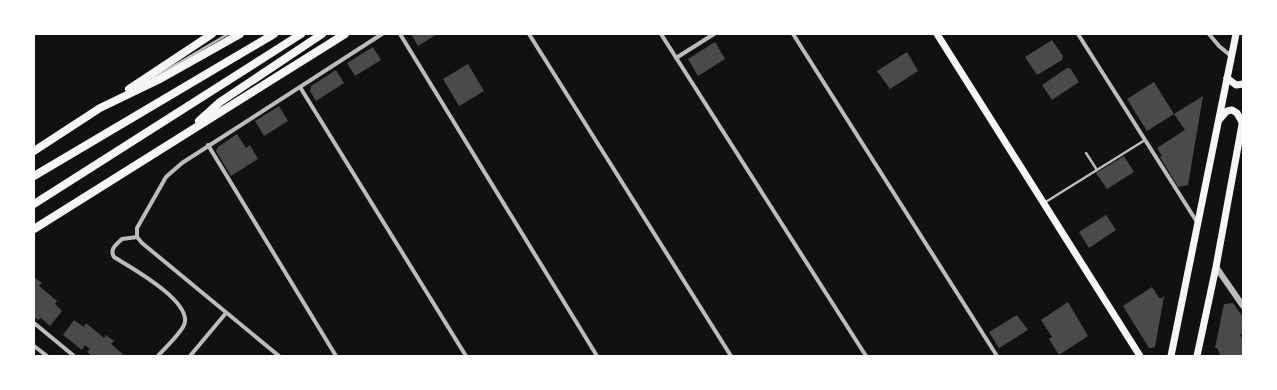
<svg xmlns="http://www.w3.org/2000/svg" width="1277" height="390" font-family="'Archivo Narrow',sans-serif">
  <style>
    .building { fill: #4a4a4a }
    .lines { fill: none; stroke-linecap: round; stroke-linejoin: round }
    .service { stroke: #bcbcbc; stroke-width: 2.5 }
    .minor { stroke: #bcbcbc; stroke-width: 4 }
    .tertiary { stroke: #bcbcbc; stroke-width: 6 }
    .secondary { stroke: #f5f5f5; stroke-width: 7 }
    .primary { stroke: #f5f5f5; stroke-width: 7 }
    .trunk { stroke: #f5f5f5; stroke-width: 8 }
  </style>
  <rect width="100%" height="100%" fill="#111"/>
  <!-- building -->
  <g class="building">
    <path d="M 411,34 L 437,34 L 418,46 Z"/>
    <path d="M 1052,40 L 1063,56 L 1062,60 L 1037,75 L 1025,57 Z"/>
    <path d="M 715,42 L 725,59 L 698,76 L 688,59 Z"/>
    <path d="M 373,47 L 381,60 L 355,76 L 347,63 Z"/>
    <path d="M 907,52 L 918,71 L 890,89 L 877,71 Z"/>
    <path d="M 468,64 L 484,91 L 459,106 L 443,79 Z"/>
    <path d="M 1067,68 L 1070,68 L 1079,82 L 1052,100 L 1042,85 Z"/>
    <path d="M 336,70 L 344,83 L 316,101 L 310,91 L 311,86 Z"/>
    <path d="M 1154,82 L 1174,114 L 1147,131 L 1127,99 Z"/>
    <path d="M 1203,96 L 1188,185 L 1178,187 L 1160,157 L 1162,156 L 1157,148 L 1185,130 L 1174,114 Z"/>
    <path d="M 279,106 L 288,121 L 264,136 L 255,121 Z"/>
    <path d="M 237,134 L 246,148 L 250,145 L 258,159 L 231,176 L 216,151 L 218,147 Z"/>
    <path d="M 1124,156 L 1134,172 L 1107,189 L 1096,173 Z"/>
    <path d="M 1106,215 L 1116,230 L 1089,248 L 1079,232 Z"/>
    <path d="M 34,277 L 42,283 L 39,286 L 57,301 L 55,304 L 62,311 L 50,326 L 41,318 L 38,320 L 34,317 L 35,306 Z"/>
    <path d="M 1152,287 L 1160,299 L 1164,296 L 1155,347 L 1152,348 L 1149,348 L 1123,306 Z"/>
    <path d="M 1068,302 L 1088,336 L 1059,355 L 1049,339 L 1052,337 L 1041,320 Z"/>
    <path d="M 1233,303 L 1243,317 L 1243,333 L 1240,335 L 1243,340 L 1243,356 L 1221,356 L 1217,348 L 1215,348 L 1224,304 Z"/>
    <path d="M 1017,315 L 1028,330 L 999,348 L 989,332 Z"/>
    <path d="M 74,320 L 84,327 L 86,323 L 104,338 L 106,335 L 114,341 L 111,344 L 125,356 L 92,356 L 87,352 L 90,349 L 85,345 L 82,350 L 63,335 Z"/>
  </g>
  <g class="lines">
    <!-- service -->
    <g class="service">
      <path d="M 153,78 L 228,34"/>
      <path d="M 1086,153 L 1097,170"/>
      <path d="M 1044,203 L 1145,140"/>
    </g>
    <!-- minor -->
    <g class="minor">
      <path d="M 400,34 L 597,356"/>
      <path d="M 529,34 L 731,356"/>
      <path d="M 661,34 L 866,356"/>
      <path d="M 793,34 L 997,356"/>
      <path d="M 1078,34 L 1197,222"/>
      <path d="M 1209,34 L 1219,46 L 1231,56"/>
      <path d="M 676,58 L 714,34"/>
      <path d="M 300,87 L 466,356"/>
      <path d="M 208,145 L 336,356"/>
      <path d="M 137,237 L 122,239 C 117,244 109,249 114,257 C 130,267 194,302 184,325 C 180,334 165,348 158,356"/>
      <path d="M 34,323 L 74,356"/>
      <path d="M 34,346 L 47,356"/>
      <path d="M 190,356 L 226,313"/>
      <path d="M 279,356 L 142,243 L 137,237 L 137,228 L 166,177 L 182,163 L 382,34"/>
    </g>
    <!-- tertiary -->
    <path class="tertiary" d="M 1216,267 L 1243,306"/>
    <!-- secondary -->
    <path class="secondary" d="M 937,34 L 1140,356"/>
    <!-- primary -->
    <g class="primary">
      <path d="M 1227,78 L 1236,85 L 1243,84"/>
      <path d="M 1220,119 L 1227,111 L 1232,110 L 1237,113 L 1242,122"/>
      <path d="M 1171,356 L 1236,34"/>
      <path d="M 1197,356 L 1216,267 L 1243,119"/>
    </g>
    <!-- trunk -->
    <g class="trunk">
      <path d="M 129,89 L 212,34"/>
      <path d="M 199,121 L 220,102 L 322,34"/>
      <path d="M 34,151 L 100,108 L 158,80 L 240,34"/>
      <path d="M 34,176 L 274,34"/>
      <path d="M 34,204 L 301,34"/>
      <path d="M 34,229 L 345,34"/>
    </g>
  </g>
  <!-- border -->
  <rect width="1277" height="390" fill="none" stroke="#ffffff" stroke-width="70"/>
</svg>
